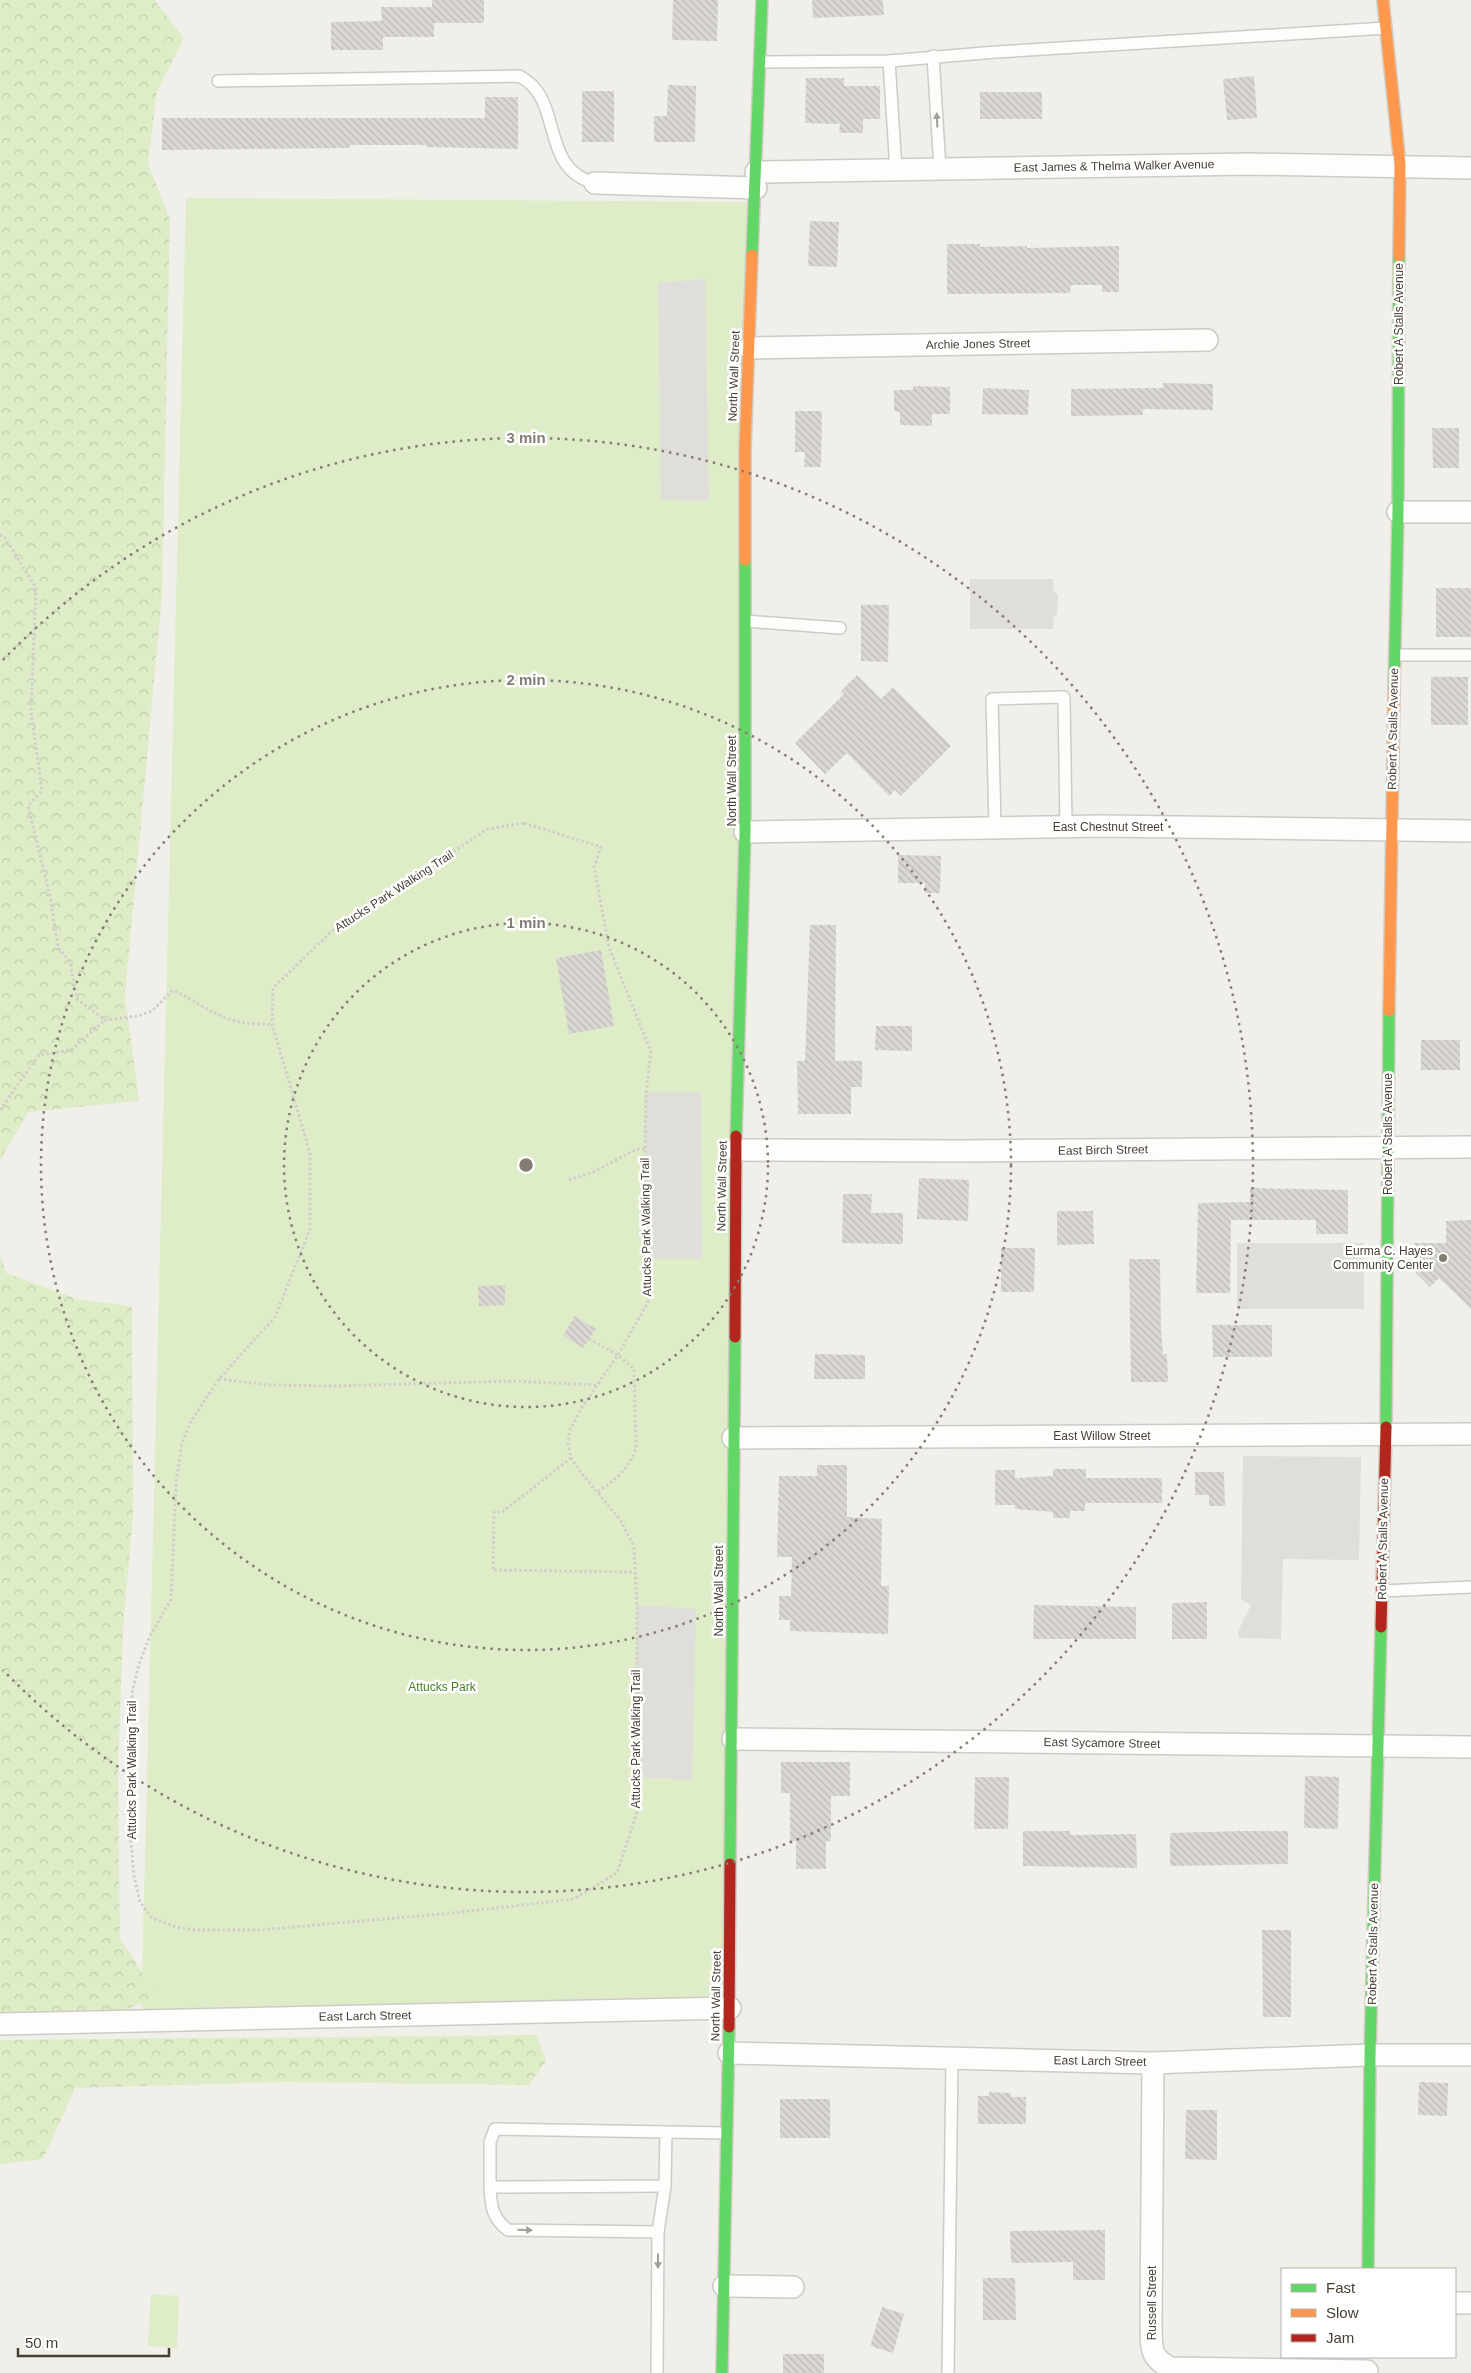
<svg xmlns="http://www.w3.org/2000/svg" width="1471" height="2373" font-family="Helvetica,sans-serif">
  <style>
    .green { fill: #deedc8 }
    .forest { fill: url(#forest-crowns) }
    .parking { fill: #e0deda }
    .building { fill: url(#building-back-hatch) }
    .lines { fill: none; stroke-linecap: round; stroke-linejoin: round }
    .lane-casing { stroke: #cdcbc6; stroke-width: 14 }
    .street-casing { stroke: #cdcbc6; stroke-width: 24 }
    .fast-casing { stroke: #d1ccc0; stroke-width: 14 }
    .slow-casing { stroke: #d1ccc0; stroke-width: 14 }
    .jam-casing { stroke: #d1ccc0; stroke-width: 14 }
    .path { stroke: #d1ceca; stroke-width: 3; stroke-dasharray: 2.5 2.5; stroke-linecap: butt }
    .lane { stroke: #fdfdfc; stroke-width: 11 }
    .street { stroke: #fdfdfc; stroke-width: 21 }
    .fast { stroke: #63d668; stroke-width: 11 }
    .slow { stroke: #ff974d; stroke-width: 11 }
    .jam { stroke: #b3261e; stroke-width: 11 }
    .oneway { fill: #a29e98 }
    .ring { fill: none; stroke: #837d74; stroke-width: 2.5; stroke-dasharray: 2.5 5 }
    .poi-dot { fill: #837d74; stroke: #fff; stroke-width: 2 }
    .labels { text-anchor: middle; stroke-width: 5; stroke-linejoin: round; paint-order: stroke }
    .street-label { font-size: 12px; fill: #484035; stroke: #fff }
    .poi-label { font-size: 12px; fill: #484035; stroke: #fff; text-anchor: end }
    .park-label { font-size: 12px; fill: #467e24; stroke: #fff }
    .centre { fill: #837d74; stroke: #fff; stroke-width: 2.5 }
    .ring-label { font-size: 15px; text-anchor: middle; font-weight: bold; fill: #837d74; stroke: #fff; stroke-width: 5; stroke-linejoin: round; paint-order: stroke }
  </style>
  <defs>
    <pattern id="forest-crowns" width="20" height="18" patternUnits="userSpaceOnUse" patternTransform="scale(1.25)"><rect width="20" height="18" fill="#deedc8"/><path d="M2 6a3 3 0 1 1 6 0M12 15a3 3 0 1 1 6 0" fill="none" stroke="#c0ccac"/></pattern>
    <pattern id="building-back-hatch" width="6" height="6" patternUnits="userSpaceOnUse" patternTransform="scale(1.25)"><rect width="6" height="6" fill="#dad8d2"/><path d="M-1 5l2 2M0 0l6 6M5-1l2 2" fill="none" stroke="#bdbab5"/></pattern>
  </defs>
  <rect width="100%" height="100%" fill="#f0efea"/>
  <!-- green -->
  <g class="green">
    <path d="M 186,198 L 755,202 L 730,2008 L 141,2021 Z"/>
    <path d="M 151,2294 L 179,2296 L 177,2348 L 148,2346 Z"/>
  </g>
  <!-- forest -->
  <g class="forest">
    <path d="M 0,0 L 154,0 L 184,38 L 157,91 L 148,163 L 170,219 L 162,596 L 125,995 L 139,1101 L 28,1112 L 0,1160 Z"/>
    <path d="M 0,1255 L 6,1273 L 80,1300 L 132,1306 L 133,1516 L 123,1630 L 118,1767 L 120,1939 L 158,1996 L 120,2012 L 0,2012 Z"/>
    <path d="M 536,2035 L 546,2061 L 529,2085 L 284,2082 L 75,2088 L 43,2159 L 0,2164 L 0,2040 Z"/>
  </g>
  <!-- parking -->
  <g class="parking">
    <path d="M 705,279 L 709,501 L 661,500 L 658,283 Z"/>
    <path d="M 970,579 L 1053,579 L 1053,590 L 1058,595 L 1057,614 L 1053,618 L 1053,629 L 970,629 Z"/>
    <path d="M 701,1092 L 702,1259 L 644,1259 L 646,1093 Z"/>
    <rect x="1237" y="1243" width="127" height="66"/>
    <path d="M 1243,1456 L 1361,1457 L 1359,1560 L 1283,1559 L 1281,1639 L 1239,1638 L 1238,1631 L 1251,1605 L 1241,1599 Z"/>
    <path d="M 637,1605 L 696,1609 L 692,1780 L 635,1777 Z"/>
  </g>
  <!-- building -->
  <g class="building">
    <path d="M 432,0 L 484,0 L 484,23 L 434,23 L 434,37 L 383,37 L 383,50 L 331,50 L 331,22 L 382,21 L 381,7 L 432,7 Z"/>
    <path d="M 673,0 L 718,0 L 717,41 L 672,40 Z"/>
    <path d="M 812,0 L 883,0 L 884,15 L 813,18 Z"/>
    <path d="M 1254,76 L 1257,118 L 1227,120 L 1223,79 Z"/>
    <path d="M 806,78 L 844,78 L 844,86 L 880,86 L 880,119 L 863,119 L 863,133 L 839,133 L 840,124 L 805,123 Z"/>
    <path d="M 668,85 L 696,86 L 695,142 L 654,142 L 654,116 L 667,116 Z"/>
    <rect x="582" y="91" width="32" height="51"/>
    <rect x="980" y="92" width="62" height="27"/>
    <path d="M 485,97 L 518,97 L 518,149 L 426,147 L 426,145 L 350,145 L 349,148 L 162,150 L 162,118 L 485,118 Z"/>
    <path d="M 810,221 L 839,222 L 837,267 L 808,266 Z"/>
    <path d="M 947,244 L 980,244 L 980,247 L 1027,246 L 1027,248 L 1119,246 L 1119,292 L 1102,292 L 1102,285 L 1071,285 L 1070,293 L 947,294 Z"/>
    <path d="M 1163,383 L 1213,384 L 1213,410 L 1143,409 L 1143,415 L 1071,416 L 1071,389 L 1163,388 Z"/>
    <path d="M 913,386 L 950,387 L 950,414 L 932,414 L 932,426 L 900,425 L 900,412 L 894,411 L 894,390 L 913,390 Z"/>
    <path d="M 983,388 L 1029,390 L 1028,415 L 982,414 Z"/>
    <path d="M 795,411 L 822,411 L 821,467 L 804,467 L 805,452 L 795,452 Z"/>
    <path d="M 1432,428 L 1459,428 L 1459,468 L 1433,468 Z"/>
    <rect x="1436" y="588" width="35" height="49"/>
    <path d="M 861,605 L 889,605 L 888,662 L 861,661 Z"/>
    <path d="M 857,675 L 881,699 L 893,687 L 951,746 L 901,796 L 895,790 L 889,796 L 847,753 L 825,774 L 795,743 L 844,694 L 841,691 Z"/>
    <rect x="1431" y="677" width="37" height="48"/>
    <path d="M 898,855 L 941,856 L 940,893 L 925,893 L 925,883 L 898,883 Z"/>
    <path d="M 810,925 L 836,925 L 835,1061 L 862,1061 L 862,1087 L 851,1087 L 851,1114 L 798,1114 L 797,1061 L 805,1061 Z"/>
    <path d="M 601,950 L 614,1026 L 569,1034 L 556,958 Z"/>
    <path d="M 876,1026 L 912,1026 L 912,1051 L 875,1050 Z"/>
    <rect x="1421" y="1040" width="39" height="30"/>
    <path d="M 919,1178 L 969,1180 L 968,1221 L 917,1219 Z"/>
    <path d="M 1250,1188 L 1348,1190 L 1348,1234 L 1316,1234 L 1316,1220 L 1231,1220 L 1230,1293 L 1196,1293 L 1198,1203 L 1250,1202 Z"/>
    <path d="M 843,1194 L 872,1194 L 871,1213 L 903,1213 L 903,1244 L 842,1243 Z"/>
    <path d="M 1057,1211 L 1093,1211 L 1094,1244 L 1057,1245 Z"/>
    <path d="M 1471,1220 L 1471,1309 L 1439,1278 L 1430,1287 L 1415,1272 L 1414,1243 L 1446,1243 L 1446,1221 Z"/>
    <path d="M 1001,1248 L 1035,1248 L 1034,1292 L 1001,1292 Z"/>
    <path d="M 1129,1259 L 1160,1259 L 1161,1330 L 1163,1354 L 1167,1354 L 1168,1382 L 1131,1382 Z"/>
    <path d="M 505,1285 L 505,1305 L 479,1306 L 478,1286 Z"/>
    <path d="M 575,1316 L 596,1329 L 583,1348 L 563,1335 Z"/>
    <path d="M 1212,1325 L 1272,1325 L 1272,1357 L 1213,1357 Z"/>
    <path d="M 815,1354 L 865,1355 L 865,1379 L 814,1379 Z"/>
    <path d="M 817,1465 L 847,1465 L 847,1517 L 882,1519 L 881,1586 L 889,1586 L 888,1634 L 790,1631 L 790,1620 L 779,1620 L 779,1596 L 791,1596 L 792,1557 L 777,1557 L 779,1476 L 817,1476 Z"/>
    <path d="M 1053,1469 L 1086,1469 L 1086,1478 L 1162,1478 L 1162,1503 L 1085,1503 L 1085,1511 L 1070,1511 L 1070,1518 L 1053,1518 L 1053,1512 L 1015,1509 L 1015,1505 L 995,1505 L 995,1470 L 1015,1470 L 1015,1478 L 1053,1476 Z"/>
    <path d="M 1195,1472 L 1224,1472 L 1225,1506 L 1209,1506 L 1209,1495 L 1195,1495 Z"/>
    <path d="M 1207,1602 L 1207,1639 L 1172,1639 L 1172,1603 Z"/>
    <path d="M 1034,1605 L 1136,1607 L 1136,1639 L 1033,1639 Z"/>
    <path d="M 781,1762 L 850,1762 L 850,1796 L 831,1796 L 831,1841 L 826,1841 L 826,1869 L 796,1869 L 796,1841 L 790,1841 L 790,1793 L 781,1793 Z"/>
    <path d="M 1305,1776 L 1339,1777 L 1338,1829 L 1304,1828 Z"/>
    <path d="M 975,1777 L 1009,1777 L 1008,1829 L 974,1829 Z"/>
    <path d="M 1023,1831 L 1070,1831 L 1070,1835 L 1136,1834 L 1137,1868 L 1023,1866 Z"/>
    <path d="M 1243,1831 L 1288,1831 L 1288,1864 L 1170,1866 L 1170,1833 Z"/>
    <path d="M 1262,1930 L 1291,1930 L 1291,2017 L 1263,2017 Z"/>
    <path d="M 1419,2082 L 1448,2083 L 1447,2116 L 1418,2115 Z"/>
    <path d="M 989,2092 L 1011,2093 L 1011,2097 L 1026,2097 L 1026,2124 L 978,2124 L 978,2096 L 989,2096 Z"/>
    <rect x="780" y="2099" width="50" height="39"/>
    <path d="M 1186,2110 L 1217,2110 L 1217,2160 L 1185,2159 Z"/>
    <path d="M 1105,2230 L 1105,2280 L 1073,2280 L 1073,2262 L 1011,2263 L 1010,2231 Z"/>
    <path d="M 983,2278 L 1015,2278 L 1016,2320 L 983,2320 Z"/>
    <path d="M 882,2307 L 904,2314 L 893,2353 L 870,2346 Z"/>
    <rect x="783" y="2354" width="41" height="19"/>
  </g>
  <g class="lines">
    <defs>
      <g id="lane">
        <path d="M 933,56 L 940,169"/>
        <path d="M 889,61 L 896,170"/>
        <path d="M 760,62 L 889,61 L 996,52 L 1386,28"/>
        <path d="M 218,81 L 519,76 C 565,98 538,169 595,183"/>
        <path d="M 745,621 L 840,628"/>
        <path d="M 1395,655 L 1471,655"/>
        <path d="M 995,828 L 992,699 L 1064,697 L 1066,827"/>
        <path d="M 1382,1591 L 1471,1587"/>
        <path d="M 666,2132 L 665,2186 L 490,2187 L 490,2142 L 495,2129 L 727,2133"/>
        <path d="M 490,2187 C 491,2206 492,2218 508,2230 L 658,2232 L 657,2373"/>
        <path d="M 658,2232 L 665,2186"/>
        <path d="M 948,2373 L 952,2058"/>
      </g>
      <g id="street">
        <path d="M 756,172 L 1250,164 L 1471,168"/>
        <path d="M 595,183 L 756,188"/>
        <path d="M 749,348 L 1207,340"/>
        <path d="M 1398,512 L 1471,512"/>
        <path d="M 745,832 L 1102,826 L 1471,831"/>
        <path d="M 736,1150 L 960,1151 L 1471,1147"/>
        <path d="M 733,1438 L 1471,1434"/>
        <path d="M 733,1739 L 1471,1747"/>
        <path d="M 0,2024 L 730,2008"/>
        <path d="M 729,2053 L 1153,2063 L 1370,2055 L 1471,2055"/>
        <path d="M 1153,2063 L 1151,2321 C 1152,2344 1147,2357 1171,2368 L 1367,2371"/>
        <path d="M 724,2286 L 793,2287"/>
        <path d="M 1455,2303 L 1471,2303"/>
      </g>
      <g id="fast">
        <path d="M 752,255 L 762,0"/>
        <path d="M 1394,690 L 1398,512 L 1399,256"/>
        <path d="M 736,1136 L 745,832 L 745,560"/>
        <path d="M 1386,1427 L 1389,1011"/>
        <path d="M 730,1864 L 735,1337"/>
        <path d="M 1368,2269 L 1370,2055 L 1381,1627"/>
        <path d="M 722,2373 L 729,2027"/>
      </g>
      <g id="slow">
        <path d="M 1383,0 L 1400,165 L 1399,256"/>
        <path d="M 745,560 L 745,448 L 752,255"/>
        <path d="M 1389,1011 L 1394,690"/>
      </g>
      <g id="jam">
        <path d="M 735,1337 L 736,1136"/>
        <path d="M 1381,1627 L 1386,1427"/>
        <path d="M 729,2027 L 730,1864"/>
      </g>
    </defs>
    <!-- lane casing -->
    <use href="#lane" class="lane-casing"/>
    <!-- street casing -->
    <use href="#street" class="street-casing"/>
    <!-- fast casing -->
    <use href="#fast" class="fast-casing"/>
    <!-- slow casing -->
    <use href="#slow" class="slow-casing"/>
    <!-- jam casing -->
    <use href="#jam" class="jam-casing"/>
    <!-- path -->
    <g class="path">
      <path d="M 0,535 L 4,536 L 36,588 L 31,711 L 42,791 L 28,806 L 50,896 L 58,947 L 70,962 L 77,999 L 105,1020"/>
      <path d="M 524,823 L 601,847 L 594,867 L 609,947 L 651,1052 L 646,1093 L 645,1149 L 644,1259 L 648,1302 L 618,1355 L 582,1407 L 570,1430 L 568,1444 L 571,1458 L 579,1470 L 621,1521 L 634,1547 L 637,1605 L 637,1812 L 617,1873 L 574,1899 L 452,1913 L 259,1930 L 194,1930 L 176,1927 L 152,1918 L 140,1902 L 134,1876 L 129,1823 L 132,1693 L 139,1664 L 150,1636 L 171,1599 L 176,1483 L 182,1443 L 190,1423 L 219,1379 L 275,1317 L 310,1229 L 310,1153 L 272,1024 L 273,988 L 334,929 L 488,829 Z"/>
      <path d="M 0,1110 L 39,1055 L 71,1050 L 105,1020 L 138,1016 L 152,1011 L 173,990 C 213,1010 224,1026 272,1024"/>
      <path d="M 569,1180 L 593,1172 L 637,1149 L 645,1149"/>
      <path d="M 589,1339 L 618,1355 L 634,1369 L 636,1447 C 630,1469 615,1479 598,1492"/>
      <path d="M 219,1379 L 271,1385 L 333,1386 L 515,1381 L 596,1385"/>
      <path d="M 571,1458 L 502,1512 L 494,1512 L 493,1570 L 634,1572"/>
    </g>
    <!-- lane -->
    <use href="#lane" class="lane"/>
    <!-- street -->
    <use href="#street" class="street"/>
    <!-- fast -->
    <use href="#fast" class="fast"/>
    <!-- slow -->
    <use href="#slow" class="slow"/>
    <!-- jam -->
    <use href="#jam" class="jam"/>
  </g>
  <!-- one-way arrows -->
  <defs><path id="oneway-solid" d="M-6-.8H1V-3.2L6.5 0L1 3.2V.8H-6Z" transform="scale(1.25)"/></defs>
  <g class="oneway">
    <use href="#oneway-solid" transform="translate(937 120) rotate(-93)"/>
    <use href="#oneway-solid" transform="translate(525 2230) rotate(1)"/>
    <use href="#oneway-solid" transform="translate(658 2261) rotate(90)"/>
  </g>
  <!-- distance rings -->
  <g class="ring">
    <circle cx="526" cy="1165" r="242"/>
    <circle cx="526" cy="1165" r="485"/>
    <path d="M3 660A727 727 0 1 1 3 1670"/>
  </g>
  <!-- markers -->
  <circle class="poi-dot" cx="1443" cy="1258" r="5"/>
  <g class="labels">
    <!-- street labels -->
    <g class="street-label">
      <text transform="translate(1114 166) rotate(-1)" y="4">East James &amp; Thelma Walker Avenue</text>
      <text transform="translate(1399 324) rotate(-90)" y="4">Robert A Stalls Avenue</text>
      <text transform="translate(978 344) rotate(-1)" y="4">Archie Jones Street</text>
      <text transform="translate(734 376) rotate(-88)" y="4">North Wall Street</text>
      <text transform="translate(1393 729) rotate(-89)" y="4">Robert A Stalls Avenue</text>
      <text transform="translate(732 781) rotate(-90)" y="4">North Wall Street</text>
      <text x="1108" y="831">East Chestnut Street</text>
      <text transform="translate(394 891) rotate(-33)" y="4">Attucks Park Walking Trail</text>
      <text transform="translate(1388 1134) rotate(-90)" y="4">Robert A Stalls Avenue</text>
      <text transform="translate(1103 1150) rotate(-1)" y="4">East Birch Street</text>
      <text transform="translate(722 1186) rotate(-89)" y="4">North Wall Street</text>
      <text transform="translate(646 1227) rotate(-91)" y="4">Attucks Park Walking Trail</text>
      <text x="1102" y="1440">East Willow Street</text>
      <text transform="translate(1383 1539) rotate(-89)" y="4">Robert A Stalls Avenue</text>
      <text transform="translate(719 1591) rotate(-90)" y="4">North Wall Street</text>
      <text transform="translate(636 1739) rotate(-90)" y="4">Attucks Park Walking Trail</text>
      <text transform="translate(1102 1743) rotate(1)" y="4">East Sycamore Street</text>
      <text transform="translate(132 1770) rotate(-90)" y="4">Attucks Park Walking Trail</text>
      <text transform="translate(1373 1944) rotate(-89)" y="4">Robert A Stalls Avenue</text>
      <text transform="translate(716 1996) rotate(-89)" y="4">North Wall Street</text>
      <text transform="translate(365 2016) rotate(-1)" y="4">East Larch Street</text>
      <text transform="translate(1100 2061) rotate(1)" y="4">East Larch Street</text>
      <text transform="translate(1152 2303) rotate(-90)" y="4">Russell Street</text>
    </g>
    <!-- poi labels -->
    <g class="poi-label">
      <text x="1433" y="1255">Eurma C. Hayes<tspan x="1433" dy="14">Community Center</tspan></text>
    </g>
    <!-- park labels -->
    <g class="park-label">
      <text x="442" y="1691">Attucks Park</text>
    </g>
  </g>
  <circle cx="526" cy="1165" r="8" class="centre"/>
  <g class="ring-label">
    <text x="526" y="443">3 min</text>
    <text x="526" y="685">2 min</text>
    <text x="526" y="928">1 min</text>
  </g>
  <!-- legend -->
  <rect x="1281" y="2268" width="175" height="90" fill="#ffffff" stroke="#b6b3ae"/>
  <rect x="1291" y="2284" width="25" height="8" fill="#63d668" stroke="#b6b3ae"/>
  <text x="1326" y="2293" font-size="15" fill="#484035">Fast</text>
  <rect x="1291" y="2309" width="25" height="8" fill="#ff974d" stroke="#b6b3ae"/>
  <text x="1326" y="2318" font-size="15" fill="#484035">Slow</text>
  <rect x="1291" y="2334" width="25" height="8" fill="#b3261e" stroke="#b6b3ae"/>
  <text x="1326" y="2343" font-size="15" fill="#484035">Jam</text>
  <!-- scale -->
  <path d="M18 2348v8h151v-8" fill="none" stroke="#484035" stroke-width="2.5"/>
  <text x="25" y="2348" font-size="15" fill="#484035" stroke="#ffffff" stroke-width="4" paint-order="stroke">50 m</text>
</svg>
